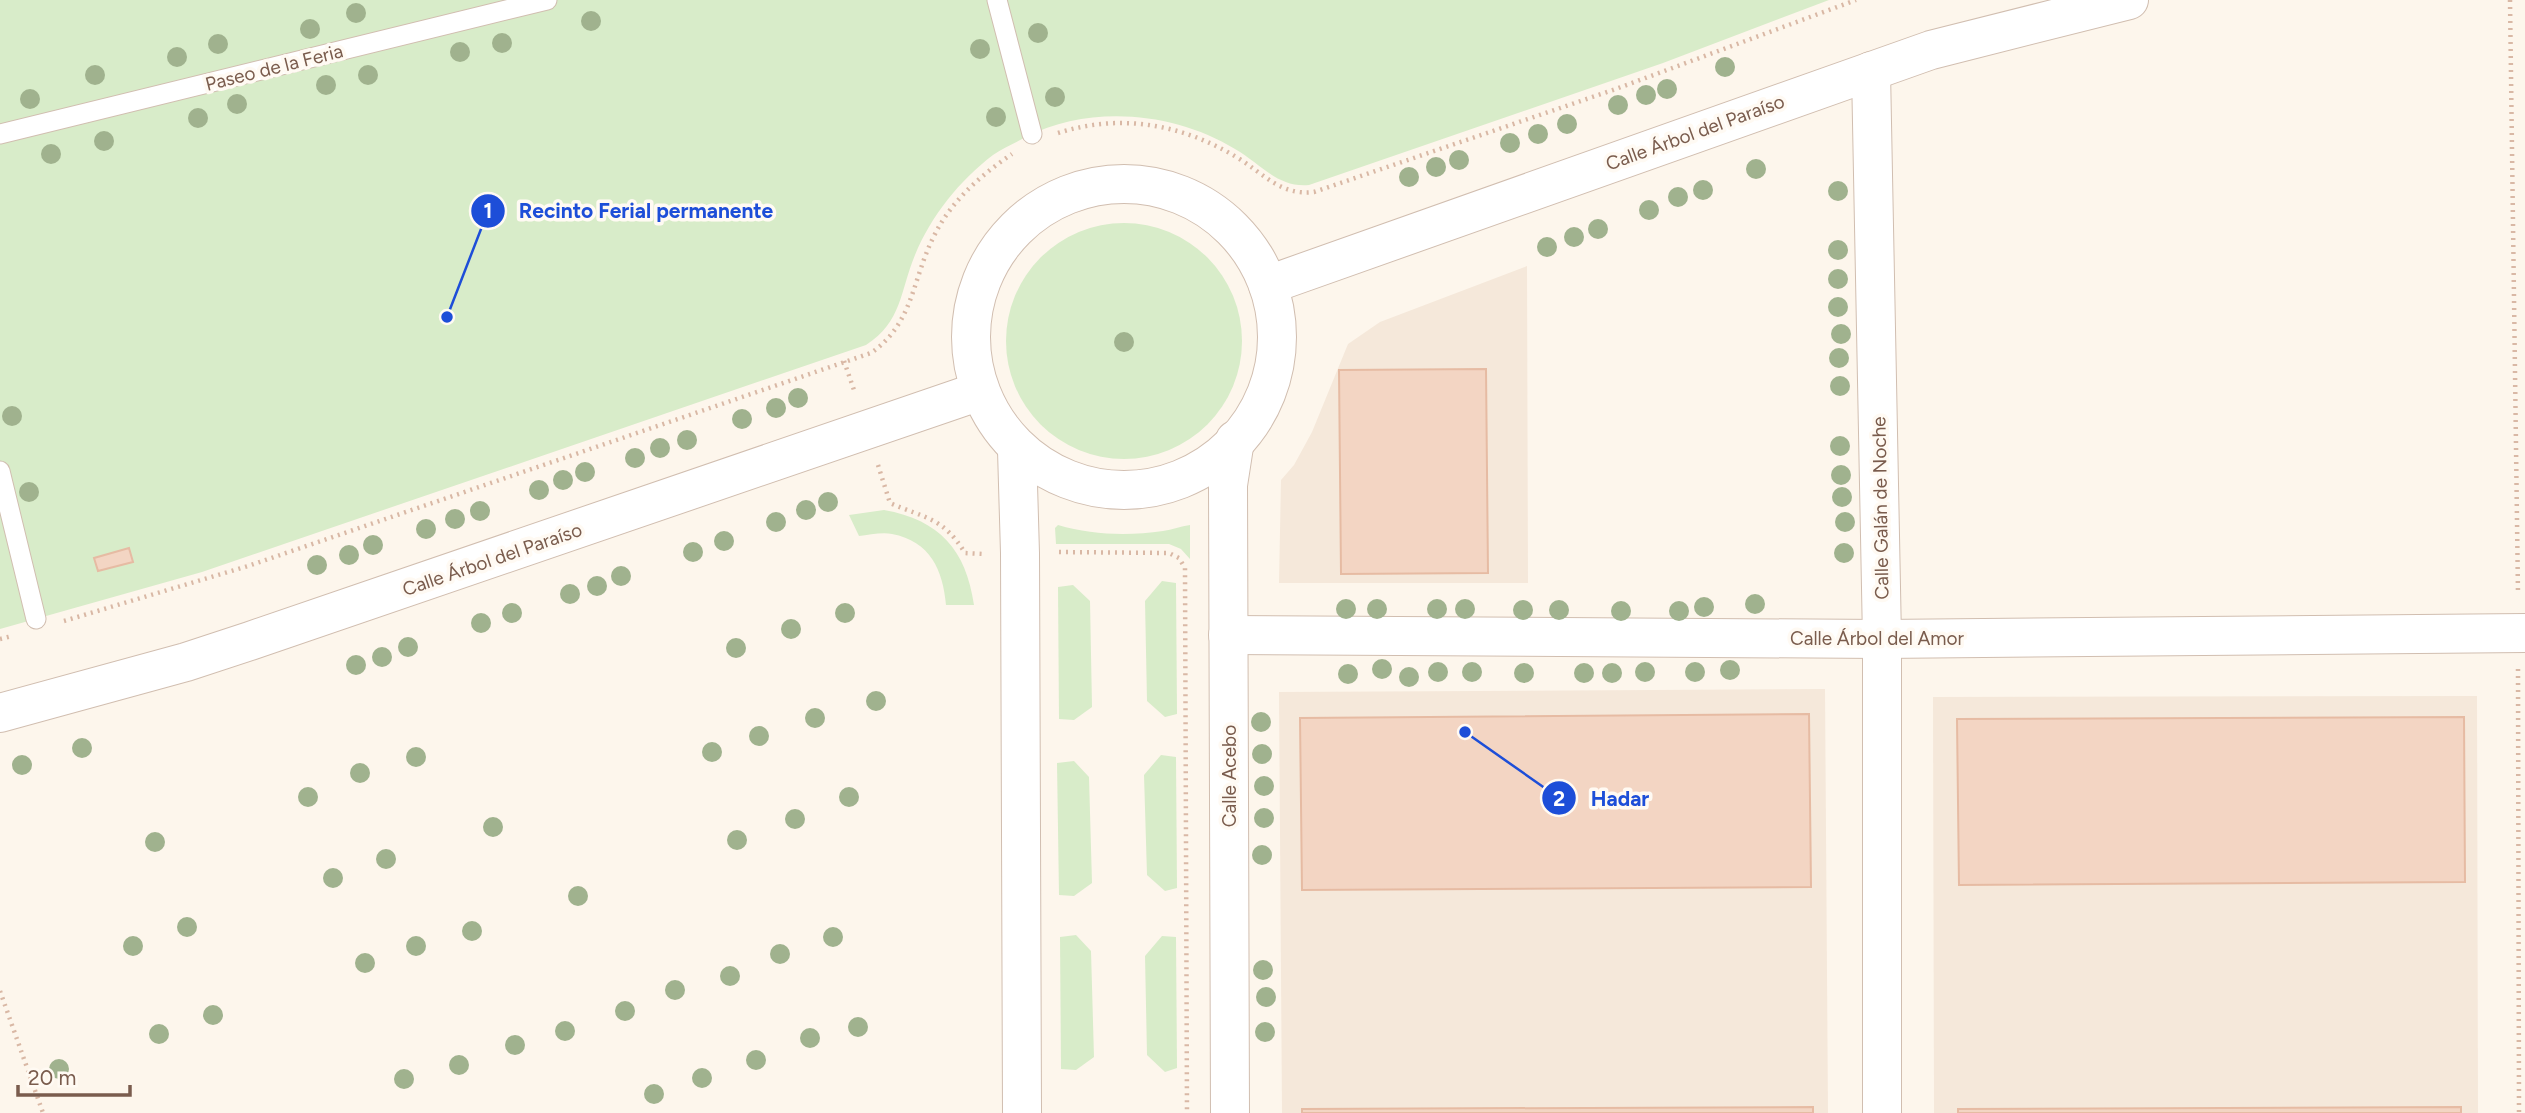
<svg xmlns="http://www.w3.org/2000/svg" width="2525" height="1113" font-family="Figtree,sans-serif">
  <style>
    .residential { fill: #f5e8da }
    .green { fill: #d8ecc9 }
    .building { fill: #f3d5c3; stroke: #e6bba3; stroke-width: 2 }
    .lines { fill: none; stroke-linecap: round; stroke-linejoin: round }
    .service-casing { stroke: #d1beb0; stroke-width: 21 }
    .minor-casing { stroke: #d1beb0; stroke-width: 40 }
    .tertiary-casing { stroke: #d1beb0; stroke-width: 40 }
    .path { stroke: #d9b8a5; stroke-width: 4.5; stroke-dasharray: 2 5; stroke-linecap: butt }
    .service { stroke: #fff; stroke-width: 19 }
    .minor { stroke: #fff; stroke-width: 38 }
    .tertiary { stroke: #fff; stroke-width: 38 }
    .tree { fill: #a0b28e }
    .labels { text-anchor: middle; stroke-width: 7; stroke-linejoin: round; paint-order: stroke }
    .street-label { font-size: 19px; fill: #7a5c4d; stroke: #fffaf3 }
    .leader { fill: none; stroke: #1d4ed8; stroke-width: 2.5 }
    .callout-dot { fill: #1d4ed8; stroke: #fffaf3; stroke-width: 2.5 }
    .mark-label { font-size: 21px; text-anchor: middle; font-weight: bold; fill: #fff }
    .callout-label { font-size: 21px; text-anchor: middle; font-weight: bold; fill: #1d4ed8; stroke: #fffaf3; stroke-width: 7; stroke-linejoin: round; paint-order: stroke }
  </style>
  <rect width="100%" height="100%" fill="#fdf6ec"/>
  <!-- residential -->
  <g class="residential">
    <path d="M 1527,266 L 1528,583 L 1279,583 L 1281,480 L 1294,465 L 1312,432 L 1348,344 L 1380,322 Z"/>
    <path d="M 1825,689 L 1828,1113 L 1282,1113 L 1279,692 Z"/>
    <path d="M 2477,696 L 2478,1113 L 1934,1113 L 1933,697 Z"/>
  </g>
  <!-- green -->
  <g class="green">
    <path d="M 0,0 L 1829,0 L 1663,63 L 1309,185 C 1278,188 1261,164 1235,149 C 1175,112 1090,104 1026,137 C 1015,143 1003,148 993,155 C 960,180 931,216 915,255 C 900,291 902,322 866,345 L 202,572 L 0,629 Z"/>
    <circle cx="1124" cy="341" r="118"/>
    <path d="M 884,510 C 940,520 966,550 974,605 L 946,605 C 943,570 930,541 892,534 C 882,532 869,535 859,536 L 849,515 Z"/>
    <path d="M 1058,525 C 1092,535 1128,536 1163,531 C 1172,530 1181,526 1190,525 L 1190,559 L 1181,549 L 1169,544 L 1056,544 L 1055,528 Z"/>
    <path d="M 1162,581 L 1176,583 L 1177,714 L 1165,717 L 1147,701 L 1145,601 Z"/>
    <path d="M 1073,585 L 1090,601 L 1092,707 L 1074,720 L 1059,719 L 1058,587 Z"/>
    <path d="M 1161,755 L 1176,757 L 1177,888 L 1165,891 L 1147,875 L 1144,775 Z"/>
    <path d="M 1074,761 L 1089,777 L 1092,883 L 1074,896 L 1059,895 L 1057,763 Z"/>
    <path d="M 1076,935 L 1091,951 L 1094,1057 L 1076,1070 L 1061,1069 L 1060,937 Z"/>
    <path d="M 1162,936 L 1176,937 L 1177,1068 L 1165,1072 L 1147,1055 L 1145,956 Z"/>
  </g>
  <!-- building -->
  <g class="building">
    <path d="M 1486,369 L 1488,573 L 1341,574 L 1339,370 Z"/>
    <path d="M 129,548 L 133,562 L 98,571 L 94,558 Z"/>
    <path d="M 1809,714 L 1811,887 L 1302,890 L 1300,718 Z"/>
    <path d="M 2464,717 L 2465,882 L 1959,885 L 1957,719 Z"/>
    <path d="M 1813,1107 L 1813,1113 L 1302,1113 L 1302,1109 Z"/>
    <path d="M 2461,1107 L 2461,1113 L 1958,1113 L 1958,1109 Z"/>
  </g>
  <g class="lines">
    <defs>
      <g id="service">
        <path d="M 997,0 L 1032,134"/>
        <path d="M 0,134 L 547,0"/>
        <path d="M 0,471 L 36,619"/>
      </g>
      <g id="minor">
        <path d="M 1871,71 L 1882,639 L 1882,1113"/>
        <path d="M 1228,635 L 1882,639 L 2525,633"/>
      </g>
      <g id="tertiary">
        <circle cx="1124" cy="337" r="153"/>
        <path d="M 1268,285 L 1931,50 L 2129,0"/>
        <path d="M 1017,450 L 1020,553 L 1022,1113"/>
        <path d="M 0,713 L 186,662 L 250,641 L 980,391"/>
        <path d="M 1230,1113 L 1228,485 L 1235,440"/>
      </g>
    </defs>
    <!-- service casing -->
    <use href="#service" class="service-casing"/>
    <!-- minor casing -->
    <use href="#minor" class="minor-casing"/>
    <!-- tertiary casing -->
    <use href="#tertiary" class="tertiary-casing"/>
    <!-- path -->
    <g class="path">
      <path d="M 2510,0 L 2518,594"/>
      <path d="M 1058,133 C 1121,113 1182,124 1238,158 C 1264,174 1281,196 1314,192 L 1613,90 L 1856,0"/>
      <path d="M 844,361 L 855,393"/>
      <path d="M 878,465 L 890,503 C 924,518 943,517 965,553 L 984,554"/>
      <path d="M 1059,552 L 1169,553 L 1179,558 L 1185,568 L 1187,1113"/>
      <path d="M 64,621 L 248,566 L 871,353 C 914,323 912,279 934,236 C 951,201 981,175 1012,154"/>
      <path d="M 0,639 L 12,636"/>
      <path d="M 2518,669 L 2519,1113"/>
      <path d="M 0,991 L 43,1113"/>
    </g>
    <!-- service -->
    <use href="#service" class="service"/>
    <!-- minor -->
    <use href="#minor" class="minor"/>
    <!-- tertiary -->
    <use href="#tertiary" class="tertiary"/>
  </g>
  <!-- trees -->
  <g class="tree">
    <circle cx="356" cy="13" r="10"/>
    <circle cx="591" cy="21" r="10"/>
    <circle cx="310" cy="29" r="10"/>
    <circle cx="1038" cy="33" r="10"/>
    <circle cx="502" cy="43" r="10"/>
    <circle cx="218" cy="44" r="10"/>
    <circle cx="980" cy="49" r="10"/>
    <circle cx="460" cy="52" r="10"/>
    <circle cx="177" cy="57" r="10"/>
    <circle cx="1725" cy="67" r="10"/>
    <circle cx="95" cy="75" r="10"/>
    <circle cx="368" cy="75" r="10"/>
    <circle cx="326" cy="85" r="10"/>
    <circle cx="1667" cy="89" r="10"/>
    <circle cx="1646" cy="95" r="10"/>
    <circle cx="1055" cy="97" r="10"/>
    <circle cx="30" cy="99" r="10"/>
    <circle cx="237" cy="104" r="10"/>
    <circle cx="1618" cy="105" r="10"/>
    <circle cx="996" cy="117" r="10"/>
    <circle cx="198" cy="118" r="10"/>
    <circle cx="1567" cy="124" r="10"/>
    <circle cx="1538" cy="134" r="10"/>
    <circle cx="104" cy="141" r="10"/>
    <circle cx="1510" cy="143" r="10"/>
    <circle cx="51" cy="154" r="10"/>
    <circle cx="1459" cy="160" r="10"/>
    <circle cx="1436" cy="167" r="10"/>
    <circle cx="1756" cy="169" r="10"/>
    <circle cx="1409" cy="177" r="10"/>
    <circle cx="1703" cy="190" r="10"/>
    <circle cx="1838" cy="191" r="10"/>
    <circle cx="1678" cy="197" r="10"/>
    <circle cx="1649" cy="210" r="10"/>
    <circle cx="1598" cy="229" r="10"/>
    <circle cx="1574" cy="237" r="10"/>
    <circle cx="1547" cy="247" r="10"/>
    <circle cx="1838" cy="250" r="10"/>
    <circle cx="1838" cy="279" r="10"/>
    <circle cx="1838" cy="307" r="10"/>
    <circle cx="1841" cy="334" r="10"/>
    <circle cx="1124" cy="342" r="10"/>
    <circle cx="1839" cy="358" r="10"/>
    <circle cx="1840" cy="386" r="10"/>
    <circle cx="798" cy="398" r="10"/>
    <circle cx="776" cy="408" r="10"/>
    <circle cx="12" cy="416" r="10"/>
    <circle cx="742" cy="419" r="10"/>
    <circle cx="687" cy="440" r="10"/>
    <circle cx="1840" cy="446" r="10"/>
    <circle cx="660" cy="448" r="10"/>
    <circle cx="635" cy="458" r="10"/>
    <circle cx="585" cy="472" r="10"/>
    <circle cx="1841" cy="475" r="10"/>
    <circle cx="563" cy="480" r="10"/>
    <circle cx="539" cy="490" r="10"/>
    <circle cx="29" cy="492" r="10"/>
    <circle cx="1842" cy="497" r="10"/>
    <circle cx="828" cy="502" r="10"/>
    <circle cx="806" cy="510" r="10"/>
    <circle cx="480" cy="511" r="10"/>
    <circle cx="455" cy="519" r="10"/>
    <circle cx="776" cy="522" r="10"/>
    <circle cx="1845" cy="522" r="10"/>
    <circle cx="426" cy="529" r="10"/>
    <circle cx="724" cy="541" r="10"/>
    <circle cx="373" cy="545" r="10"/>
    <circle cx="693" cy="552" r="10"/>
    <circle cx="1844" cy="553" r="10"/>
    <circle cx="349" cy="555" r="10"/>
    <circle cx="317" cy="565" r="10"/>
    <circle cx="621" cy="576" r="10"/>
    <circle cx="597" cy="586" r="10"/>
    <circle cx="570" cy="594" r="10"/>
    <circle cx="1755" cy="604" r="10"/>
    <circle cx="1704" cy="607" r="10"/>
    <circle cx="1346" cy="609" r="10"/>
    <circle cx="1377" cy="609" r="10"/>
    <circle cx="1437" cy="609" r="10"/>
    <circle cx="1465" cy="609" r="10"/>
    <circle cx="1523" cy="610" r="10"/>
    <circle cx="1559" cy="610" r="10"/>
    <circle cx="1621" cy="611" r="10"/>
    <circle cx="1679" cy="611" r="10"/>
    <circle cx="512" cy="613" r="10"/>
    <circle cx="845" cy="613" r="10"/>
    <circle cx="481" cy="623" r="10"/>
    <circle cx="791" cy="629" r="10"/>
    <circle cx="408" cy="647" r="10"/>
    <circle cx="736" cy="648" r="10"/>
    <circle cx="382" cy="657" r="10"/>
    <circle cx="356" cy="665" r="10"/>
    <circle cx="1382" cy="669" r="10"/>
    <circle cx="1730" cy="670" r="10"/>
    <circle cx="1438" cy="672" r="10"/>
    <circle cx="1472" cy="672" r="10"/>
    <circle cx="1645" cy="672" r="10"/>
    <circle cx="1695" cy="672" r="10"/>
    <circle cx="1524" cy="673" r="10"/>
    <circle cx="1584" cy="673" r="10"/>
    <circle cx="1612" cy="673" r="10"/>
    <circle cx="1348" cy="674" r="10"/>
    <circle cx="1409" cy="677" r="10"/>
    <circle cx="876" cy="701" r="10"/>
    <circle cx="815" cy="718" r="10"/>
    <circle cx="1261" cy="722" r="10"/>
    <circle cx="759" cy="736" r="10"/>
    <circle cx="82" cy="748" r="10"/>
    <circle cx="712" cy="752" r="10"/>
    <circle cx="1262" cy="754" r="10"/>
    <circle cx="416" cy="757" r="10"/>
    <circle cx="22" cy="765" r="10"/>
    <circle cx="360" cy="773" r="10"/>
    <circle cx="1264" cy="786" r="10"/>
    <circle cx="308" cy="797" r="10"/>
    <circle cx="849" cy="797" r="10"/>
    <circle cx="1264" cy="818" r="10"/>
    <circle cx="795" cy="819" r="10"/>
    <circle cx="493" cy="827" r="10"/>
    <circle cx="737" cy="840" r="10"/>
    <circle cx="155" cy="842" r="10"/>
    <circle cx="1262" cy="855" r="10"/>
    <circle cx="386" cy="859" r="10"/>
    <circle cx="333" cy="878" r="10"/>
    <circle cx="578" cy="896" r="10"/>
    <circle cx="187" cy="927" r="10"/>
    <circle cx="472" cy="931" r="10"/>
    <circle cx="833" cy="937" r="10"/>
    <circle cx="133" cy="946" r="10"/>
    <circle cx="416" cy="946" r="10"/>
    <circle cx="780" cy="954" r="10"/>
    <circle cx="365" cy="963" r="10"/>
    <circle cx="1263" cy="970" r="10"/>
    <circle cx="730" cy="976" r="10"/>
    <circle cx="675" cy="990" r="10"/>
    <circle cx="1266" cy="997" r="10"/>
    <circle cx="625" cy="1011" r="10"/>
    <circle cx="213" cy="1015" r="10"/>
    <circle cx="858" cy="1027" r="10"/>
    <circle cx="565" cy="1031" r="10"/>
    <circle cx="1265" cy="1032" r="10"/>
    <circle cx="159" cy="1034" r="10"/>
    <circle cx="810" cy="1038" r="10"/>
    <circle cx="515" cy="1045" r="10"/>
    <circle cx="756" cy="1060" r="10"/>
    <circle cx="459" cy="1065" r="10"/>
    <circle cx="59" cy="1069" r="10"/>
    <circle cx="702" cy="1078" r="10"/>
    <circle cx="404" cy="1079" r="10"/>
    <circle cx="654" cy="1094" r="10"/>
  </g>
  <g class="labels">
    <!-- street labels -->
    <g class="street-label">
      <text transform="translate(274 67) rotate(-14)" y="7">Paseo de la Feria</text>
      <text transform="translate(1695 132) rotate(-20)" y="7">Calle Árbol del Paraíso</text>
      <text transform="translate(1880 508) rotate(-91)" y="7">Calle Galán de Noche</text>
      <text transform="translate(492 559) rotate(-19)" y="7">Calle Árbol del Paraíso</text>
      <text x="1877" y="645">Calle Árbol del Amor</text>
      <text transform="translate(1229 776) rotate(-90)" y="7">Calle Acebo</text>
    </g>
  </g>
  <!-- callouts -->
  <path class="leader" d="M447 317L488 211M1465 732L1559 798"/>
  <g class="callout-dot">
    <circle cx="447" cy="317" r="7"/>
    <circle cx="1465" cy="732" r="7"/>
    <circle cx="488" cy="211" r="18"/>
    <circle cx="1559" cy="798" r="18"/>
  </g>
  <g class="mark-label">
    <text x="488" y="218">1</text>
    <text x="1559" y="806">2</text>
  </g>
  <g class="callout-label">
    <text x="646" y="218">Recinto Ferial permanente</text>
    <text x="1620" y="806">Hadar</text>
  </g>
  <!-- scale -->
  <path d="M18 1085v10h112v-10" fill="none" stroke="#7a5c4d" stroke-width="3.5"/>
  <text x="28" y="1085" font-size="21" fill="#7a5c4d" stroke="#fffaf3" stroke-width="5" paint-order="stroke">20 m</text>
</svg>
